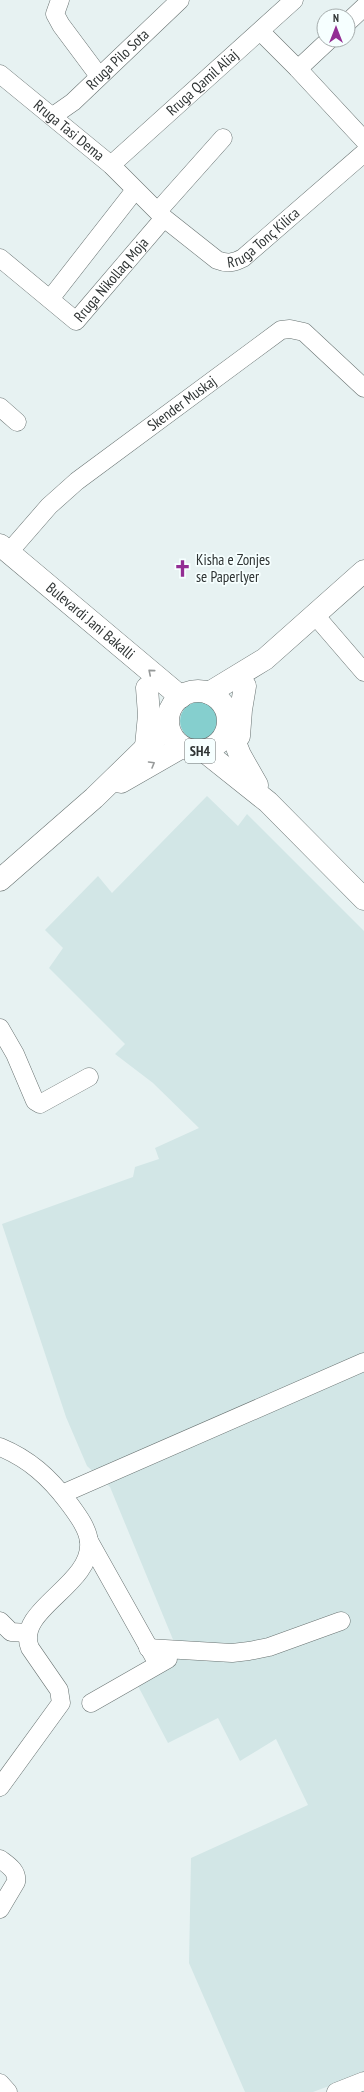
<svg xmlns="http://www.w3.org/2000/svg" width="364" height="2092" font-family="'PT Sans Narrow',sans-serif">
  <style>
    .built { fill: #d2e6e6 }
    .green { fill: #85cfce }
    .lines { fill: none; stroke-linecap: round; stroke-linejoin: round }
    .minor-casing { stroke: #697372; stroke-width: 19 }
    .major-casing { stroke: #697372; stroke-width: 23 }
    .minor { stroke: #fff; stroke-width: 18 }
    .major { stroke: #fff; stroke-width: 22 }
    .oneway { stroke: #969999 }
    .labels { text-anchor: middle; stroke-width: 3.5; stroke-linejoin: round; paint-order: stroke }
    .shield { fill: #f6ffff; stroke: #6a7070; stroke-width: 1 }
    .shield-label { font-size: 14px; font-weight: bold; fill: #2e3333 }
    .street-label { font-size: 15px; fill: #2e3333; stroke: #f6ffff }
    .poi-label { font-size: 15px; fill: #2e3333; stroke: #f6ffff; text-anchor: start }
  </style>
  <rect width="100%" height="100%" fill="#e7f2f2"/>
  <!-- built -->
  <path class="built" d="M 207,796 L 238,826 L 247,814 L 364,931 L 364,2073 L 313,2092 L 245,2092 L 189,1963 L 191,1858 L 308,1805 L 276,1739 L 240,1761 L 218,1718 L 168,1743 L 138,1686 L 174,1642 L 110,1487 L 87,1466 L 66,1417 L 2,1224 L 133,1177 L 135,1167 L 159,1159 L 155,1148 L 199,1128 L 153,1083 L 115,1054 L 125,1044 L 49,968 L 63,948 L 45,930 L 98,876 L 112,893 Z"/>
  <!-- green -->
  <circle class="green" cx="199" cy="721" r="19"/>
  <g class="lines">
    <defs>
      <g id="minor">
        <path d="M 60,0 L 55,14 L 61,25 L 99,76"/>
        <path d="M 348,22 L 364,7"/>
        <path d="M 261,32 L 298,69 L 364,140"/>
        <path d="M 298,69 L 329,40"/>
        <path id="s1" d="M 0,74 L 111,165 L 164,218 L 217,260 C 227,264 233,263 243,258 L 364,153"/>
        <path id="s2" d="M 53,116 L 73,102 L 180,0"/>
        <path id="s3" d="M 111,165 L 294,0"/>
        <path d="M 158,211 L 223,138"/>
        <path id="s4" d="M 0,258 L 76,321 L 164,218"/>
        <path d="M 50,299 L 135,190"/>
        <path d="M 0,407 L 17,422"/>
        <path id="s5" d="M 9,552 L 49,506 L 77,481 L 281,330 L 290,329 L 304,332 L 364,388"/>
        <path d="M 314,614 L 364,672"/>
        <path d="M 0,1028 L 15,1054 L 35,1101 L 40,1104 L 89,1077"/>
        <path d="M 0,1447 C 29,1459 49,1477 68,1502 C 76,1513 88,1528 89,1542 C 93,1585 14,1610 30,1648 L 59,1690 L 61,1703 L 0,1787"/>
        <path d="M 62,1494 L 364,1362"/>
        <path d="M 89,1541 L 158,1664"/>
        <path d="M 0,1621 L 11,1632 L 28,1633"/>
        <path d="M 148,1648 L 232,1653 L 249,1651 L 269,1647 L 341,1621"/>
        <path d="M 91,1703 L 168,1659"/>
        <path d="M 0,1859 C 8,1865 18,1871 16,1882 L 0,1909"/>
        <path d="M 0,2083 L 8,2092"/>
        <path d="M 336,2092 L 364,2081"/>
      </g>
      <g id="major">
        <path id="s6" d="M 0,545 L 181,697"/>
        <circle cx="198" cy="721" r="30"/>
        <path d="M 209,693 L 265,659 L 364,571"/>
        <path d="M 228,725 L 240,755 L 257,785"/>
        <path d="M 239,736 L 241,710 L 245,686"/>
        <path d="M 146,746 L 149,715 L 147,688"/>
        <path d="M 204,751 L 268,802 L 364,899"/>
        <path d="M 121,782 L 182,747"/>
        <path d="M 0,880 L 94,798 L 168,726"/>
      </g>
    </defs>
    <!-- minor casing -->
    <use href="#minor" class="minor-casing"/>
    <!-- major casing -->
    <use href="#major" class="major-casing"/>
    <!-- minor -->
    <use href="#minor" class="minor"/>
    <!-- major -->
    <use href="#major" class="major"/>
  </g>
  <!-- one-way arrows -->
  <defs><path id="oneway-chevron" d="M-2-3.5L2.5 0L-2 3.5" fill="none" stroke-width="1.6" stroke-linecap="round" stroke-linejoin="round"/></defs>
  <g class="oneway">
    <use href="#oneway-chevron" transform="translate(151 672) rotate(-140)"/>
    <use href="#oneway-chevron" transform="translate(152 764) rotate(-30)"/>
  </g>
  <!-- icons -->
  <defs>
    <symbol id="church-bare" viewBox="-9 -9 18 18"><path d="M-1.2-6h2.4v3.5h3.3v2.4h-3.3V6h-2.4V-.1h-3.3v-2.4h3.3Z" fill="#932e94" stroke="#f6ffff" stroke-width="2.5" paint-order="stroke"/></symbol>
  </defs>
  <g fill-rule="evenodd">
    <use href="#church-bare" x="170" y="556" width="25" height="25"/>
  </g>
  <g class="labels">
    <!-- shield labels -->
    <rect class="shield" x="185" y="739" width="30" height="24" rx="3"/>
    <g class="shield-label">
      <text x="200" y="756">SH4</text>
    </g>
    <!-- street labels -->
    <g class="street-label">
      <text dy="5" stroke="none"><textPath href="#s2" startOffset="86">Rruga Pilo Sota</textPath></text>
      <text dy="5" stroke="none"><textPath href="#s3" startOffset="123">Rruga Qamil Aliaj</textPath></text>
      <text dy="5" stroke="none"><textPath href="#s1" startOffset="89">Rruga Tasi Dema</textPath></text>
      <text dy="5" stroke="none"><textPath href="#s1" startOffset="341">Rruga Tonç Kilica</textPath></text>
      <text dy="5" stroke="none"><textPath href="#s4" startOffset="153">Rruga Nikollaq Moja</textPath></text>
      <text dy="5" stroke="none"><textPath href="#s5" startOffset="229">Skender Muskaj</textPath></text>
      <text dy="5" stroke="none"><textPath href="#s6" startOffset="118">Bulevardi Jani Bakalli</textPath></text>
    </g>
    <!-- poi labels -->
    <g class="poi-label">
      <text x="196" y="565">Kisha e Zonjes<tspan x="196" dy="17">se Paperlyer</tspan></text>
    </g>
  </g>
  <!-- north arrow -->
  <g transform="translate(336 28)"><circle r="19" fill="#f6ffff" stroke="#a6adad"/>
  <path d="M0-3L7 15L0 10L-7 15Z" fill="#932e94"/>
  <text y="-6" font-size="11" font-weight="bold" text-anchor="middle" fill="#2e3333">N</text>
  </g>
</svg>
